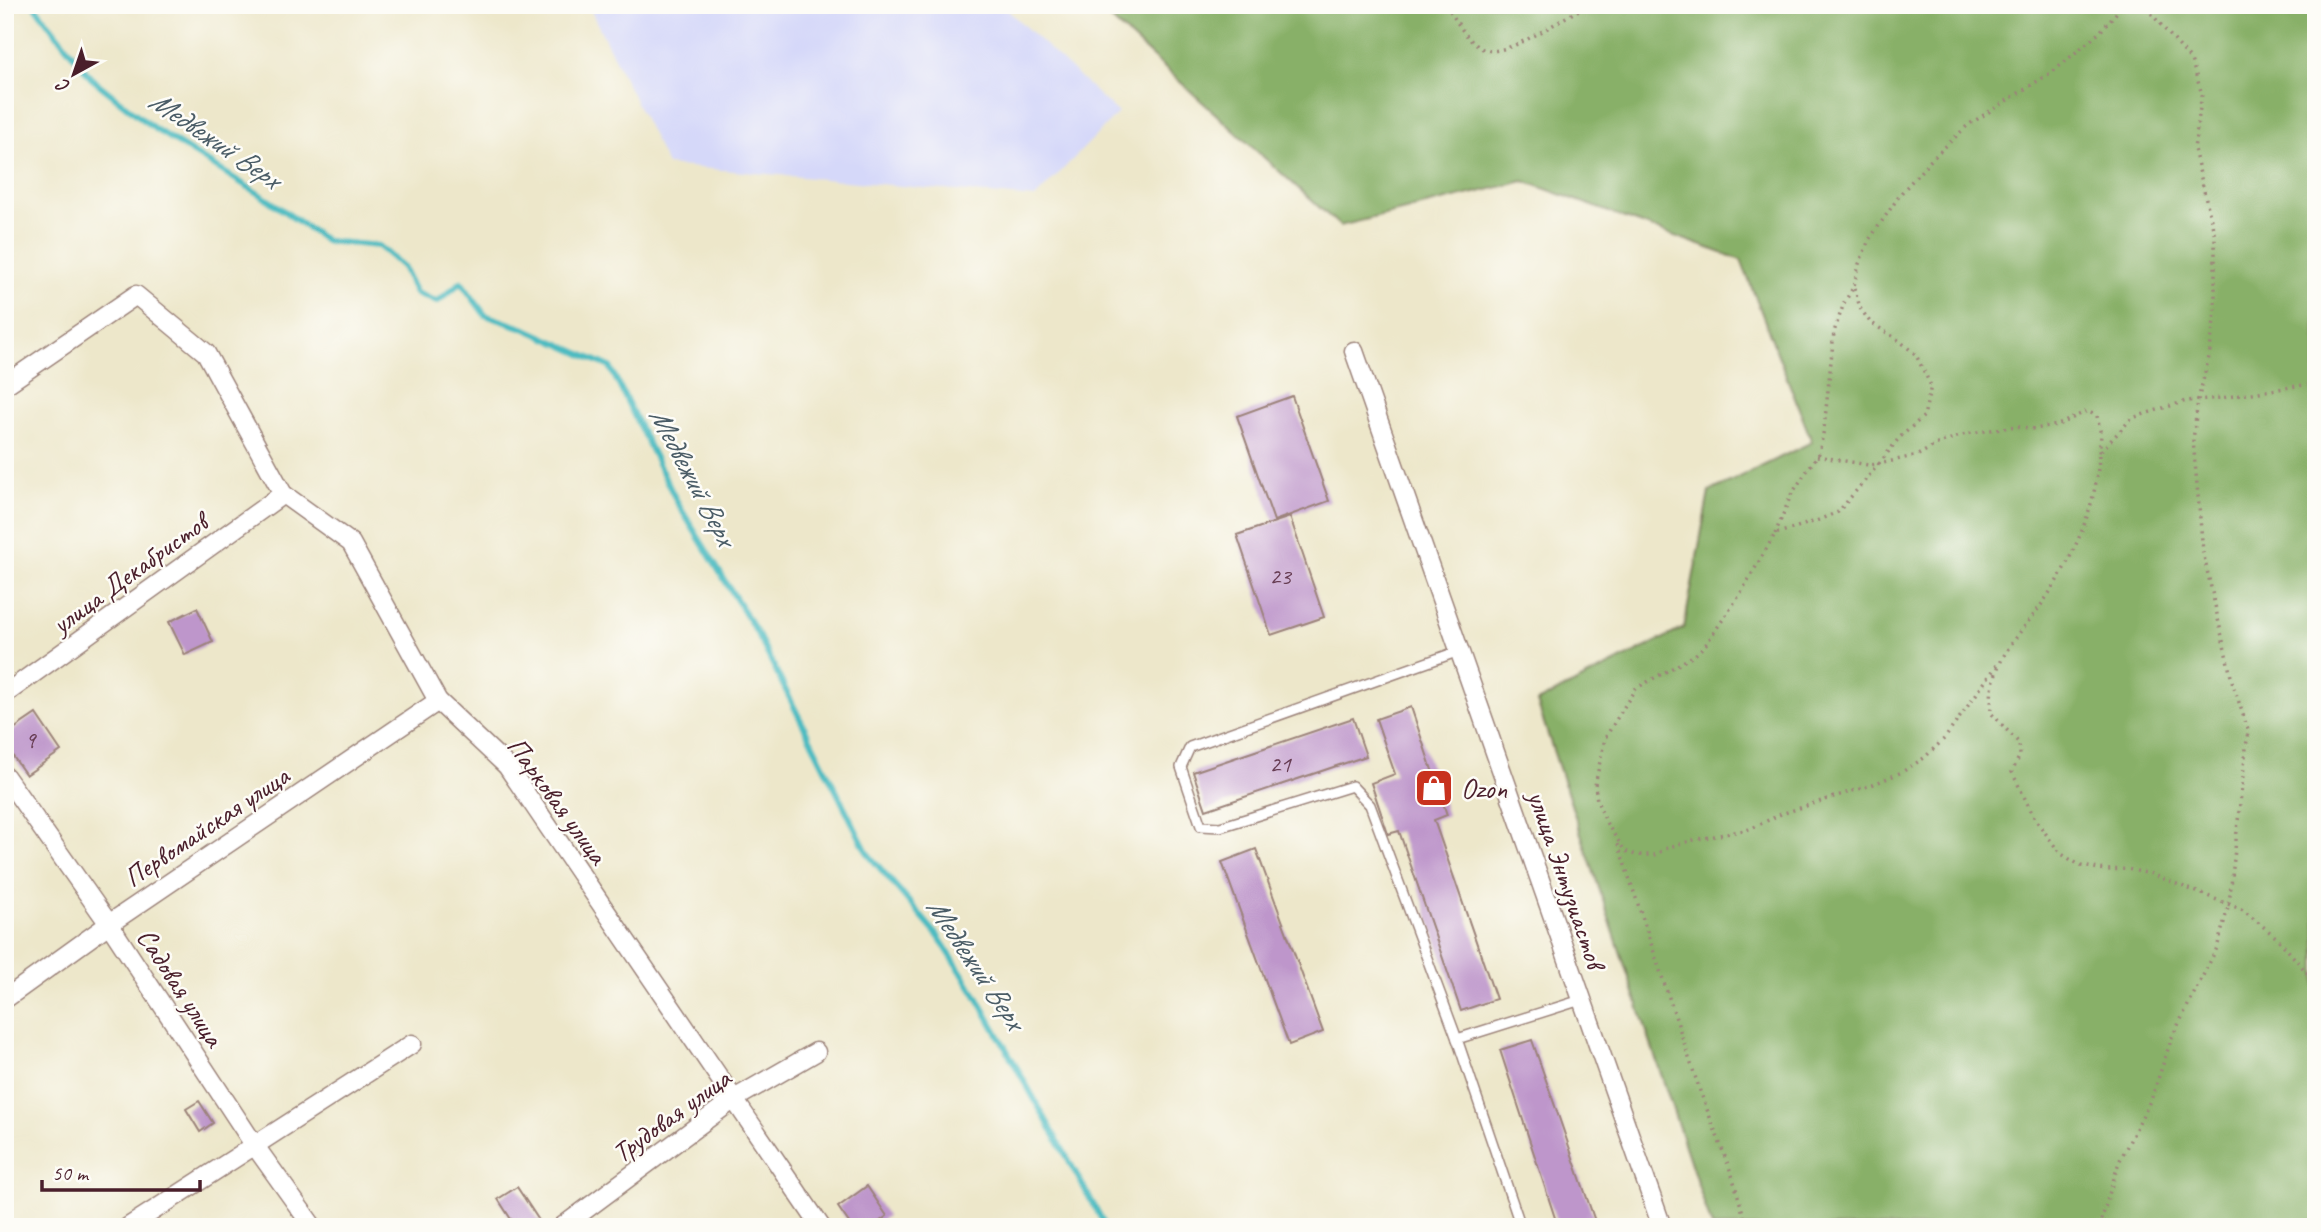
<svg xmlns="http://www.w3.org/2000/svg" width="2321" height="1232" font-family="Caveat,sans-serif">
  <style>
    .built { fill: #d5d8f9 }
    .forest { fill: #88b067; stroke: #696849; stroke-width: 2 }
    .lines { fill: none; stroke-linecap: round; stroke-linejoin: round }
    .stream { stroke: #4cbbc1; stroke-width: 6 }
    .building { fill: #be96cb }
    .lane-casing { stroke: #9c837a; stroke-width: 12 }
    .street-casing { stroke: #9c837a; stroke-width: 21 }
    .path { stroke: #9c837a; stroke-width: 3.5; stroke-dasharray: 2 5; stroke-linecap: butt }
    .lane { stroke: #fff; stroke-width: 9 }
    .street { stroke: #fff; stroke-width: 18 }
    .labels { text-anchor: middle; stroke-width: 5; stroke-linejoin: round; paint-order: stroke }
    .number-label { font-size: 24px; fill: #673d53 }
    .street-label { font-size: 28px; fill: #4a1f2b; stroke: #fdfcf7 }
    .poi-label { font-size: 28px; fill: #4a1f2b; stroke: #fdfcf7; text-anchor: start }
    .water-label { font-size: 30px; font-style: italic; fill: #4b5d67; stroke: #fdfcf7 }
  </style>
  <rect width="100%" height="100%" fill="#fdfcf7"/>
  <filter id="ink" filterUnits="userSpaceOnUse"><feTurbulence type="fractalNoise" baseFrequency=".0143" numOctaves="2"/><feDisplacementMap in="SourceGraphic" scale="14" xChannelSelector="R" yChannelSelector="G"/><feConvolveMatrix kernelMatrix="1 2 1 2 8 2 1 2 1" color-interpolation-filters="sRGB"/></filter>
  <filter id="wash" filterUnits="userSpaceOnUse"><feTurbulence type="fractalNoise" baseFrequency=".00686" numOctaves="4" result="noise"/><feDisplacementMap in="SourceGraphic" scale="28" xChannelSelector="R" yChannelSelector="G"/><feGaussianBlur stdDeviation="1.57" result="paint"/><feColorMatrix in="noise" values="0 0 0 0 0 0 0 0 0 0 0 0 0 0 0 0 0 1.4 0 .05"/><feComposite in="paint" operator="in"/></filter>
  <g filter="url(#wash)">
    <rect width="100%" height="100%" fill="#ede7ca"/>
    <!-- built -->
    <path class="built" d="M 588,5 L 1002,5 L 1118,113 L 1035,198 L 667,165 Z"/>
    <!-- forest -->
    <path class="forest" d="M 1095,5 L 2316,5 L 2316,1227 L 1712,1227 L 1537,702 L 1684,628 L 1709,492 L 1812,442 L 1741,260 L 1524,181 L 1340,226 Z"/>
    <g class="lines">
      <!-- stream -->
      <path class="stream" d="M 34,5 L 91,78 L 155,129 L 267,199 L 326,241 L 379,246 L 403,267 L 416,293 L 437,302 L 461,282 L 485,315 L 526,329 L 610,367 L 678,504 L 757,633 L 868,854 L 938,936 L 976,995 L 1106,1227"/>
    </g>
    <g id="blocks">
      <!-- building -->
      <g class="building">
        <path d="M 1292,396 L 1329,501 L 1274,521 L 1237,416 Z"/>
        <path d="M 1290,517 L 1324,617 L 1271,635 L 1237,535 Z"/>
        <path d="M 197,608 L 213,642 L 185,655 L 169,622 Z"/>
        <path d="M 1411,707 L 1447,815 L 1434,820 L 1496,999 L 1461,1011 L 1399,831 L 1388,834 L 1371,783 L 1395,774 L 1376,719 Z"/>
        <path d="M 36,714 L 61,751 L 26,775 L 5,745 L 5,735 Z"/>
        <path d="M 1353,718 L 1366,756 L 1206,810 L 1193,772 Z"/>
        <path d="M 1256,849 L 1323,1032 L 1289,1045 L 1222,862 Z"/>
        <path d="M 1532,1040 L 1597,1227 L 1558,1227 L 1500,1050 Z"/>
        <path d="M 199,1101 L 213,1123 L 200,1132 L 186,1109 Z"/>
        <path d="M 867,1186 L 887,1216 L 872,1227 L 852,1227 L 838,1207 Z"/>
        <path d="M 517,1187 L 542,1225 L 539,1227 L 516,1227 L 498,1199 Z"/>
      </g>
    </g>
  </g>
  <g filter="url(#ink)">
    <use href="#blocks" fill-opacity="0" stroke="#9c837a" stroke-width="2"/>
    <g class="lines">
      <defs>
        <g id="lane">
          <path d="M 1459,651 L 1190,747 L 1181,767 L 1201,826 L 1220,827 L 1352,786 L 1370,805 L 1457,1039 L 1581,1000"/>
          <path d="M 1457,1039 L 1521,1227"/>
        </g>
        <g id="street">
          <path d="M 1354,351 L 1662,1227"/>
          <path d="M 5,385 L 136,295 L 206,353 L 283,494 L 351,543 L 438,701 L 507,766 L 821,1227"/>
          <path d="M 5,694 L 283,494"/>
          <path d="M 5,776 L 109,924 L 255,1146 L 313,1227"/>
          <path d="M 5,999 L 109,924 L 438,701"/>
          <path d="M 128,1227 L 412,1044"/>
          <path d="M 562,1227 L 734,1099 L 816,1052"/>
        </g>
      </defs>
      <!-- lane casing -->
      <use href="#lane" class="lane-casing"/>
      <!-- street casing -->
      <use href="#street" class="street-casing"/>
      <!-- path -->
      <g class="path">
        <path d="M 1447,5 C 1454,18 1467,41 1481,48 C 1506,62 1564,14 1590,5"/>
        <path d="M 2316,383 L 2221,398 L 2186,401 L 2167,407 L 2132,418 L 2099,453 C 2098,502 2075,554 2048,595 C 2020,637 1988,658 1991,713 L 2019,743 L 2020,755 L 2012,772 L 2035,819 L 2060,853 L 2081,866 L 2106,870 L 2127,869 L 2151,874 L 2243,910 L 2277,938 L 2316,983"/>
        <path d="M 1817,456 L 1868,465 L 1879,464 L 1899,438 L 1924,416 L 1931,386 L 1916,355 L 1900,341 L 1870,322 L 1860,308 L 1854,286"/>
        <path d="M 1775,534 L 1791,495 L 1819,453 L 1824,429 L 1834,332 L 1844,303 L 1854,286 L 1859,264 L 1869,240 L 1902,192 L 1931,160 L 1968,125 L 2055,70 L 2099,33 L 2123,5"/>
        <path d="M 1997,665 L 1945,738 L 1924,758 L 1902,772 L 1874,784 L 1781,814 L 1750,829 L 1694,840 L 1669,847 L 1655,855 L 1636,855 L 1625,851 L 1607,824 L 1597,801 L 1595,785 L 1605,738 L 1635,689 L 1695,655 L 1706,644 L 1739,596 L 1775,534 L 1816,521 L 1838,512 L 1879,464 L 1918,455 L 1939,443 L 1966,434 L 2016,426 L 2034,429 L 2058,425 L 2087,411 L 2097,416 L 2101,435 L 2099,453"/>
        <path d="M 1618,844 L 1700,1091 L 1732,1175 L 1747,1227"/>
        <path d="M 2099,1227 L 2119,1162 L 2152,1097 L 2172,1037 L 2217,948 L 2229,904 L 2248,730 L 2232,681 L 2203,552 L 2193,440 L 2198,400 L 2209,357 L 2215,313 L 2215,237 L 2194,149 L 2202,94 L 2191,60 L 2144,5"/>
      </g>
      <!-- lane -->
      <use href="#lane" class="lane"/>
      <!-- street -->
      <use href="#street" class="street"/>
    </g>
  </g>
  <!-- icons -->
  <defs>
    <symbol id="shop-square" viewBox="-11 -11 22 22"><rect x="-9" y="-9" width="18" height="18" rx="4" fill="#c8321e" stroke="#fdfcf7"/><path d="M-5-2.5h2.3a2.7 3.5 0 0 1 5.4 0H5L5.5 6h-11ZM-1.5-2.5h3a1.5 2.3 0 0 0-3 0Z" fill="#fff"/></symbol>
  </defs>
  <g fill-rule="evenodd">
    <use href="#shop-square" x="1412" y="766" width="44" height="44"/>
  </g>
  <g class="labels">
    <!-- number labels -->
    <g class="number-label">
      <text x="1280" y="584">23</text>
      <text x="30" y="748">9</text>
      <text x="1280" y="772">21</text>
    </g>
    <!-- street labels -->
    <g class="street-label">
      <text transform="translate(129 573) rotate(-36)" y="10">улица Декабристов</text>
      <text transform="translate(558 800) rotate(54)" y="10">Парковая улица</text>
      <text transform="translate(206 826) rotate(-34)" y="10">Первомайская улица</text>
      <text transform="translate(1567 879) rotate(71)" y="10">улица Энтузиастов</text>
      <text transform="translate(181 987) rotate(57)" y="10">Садовая улица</text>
      <text transform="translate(671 1115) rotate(-36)" y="10">Трудовая улица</text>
    </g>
    <!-- poi labels -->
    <g class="poi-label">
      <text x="1461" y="798">Ozon</text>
    </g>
    <!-- water labels -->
    <g class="water-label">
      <text transform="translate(215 139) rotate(34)" y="10">Медвежий Верх</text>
      <text transform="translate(693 476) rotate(62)" y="10">Медвежий Верх</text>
      <text transform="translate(976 963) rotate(56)" y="10">Медвежий Верх</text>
    </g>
  </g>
  <!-- margin -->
  <rect width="2321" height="1232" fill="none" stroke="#fdfcf7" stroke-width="28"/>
  <!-- north arrow -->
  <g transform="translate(74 74) rotate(220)" stroke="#fdfcf7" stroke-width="5" paint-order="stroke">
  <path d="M0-5L12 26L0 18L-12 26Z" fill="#4a1f2b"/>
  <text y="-10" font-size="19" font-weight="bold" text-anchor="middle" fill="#4a1f2b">С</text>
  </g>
  <!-- scale -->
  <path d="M42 1180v10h158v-10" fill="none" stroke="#4a1f2b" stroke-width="3.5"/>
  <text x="52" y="1180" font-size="21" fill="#4a1f2b" stroke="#fdfcf7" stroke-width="5" paint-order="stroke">50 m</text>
</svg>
